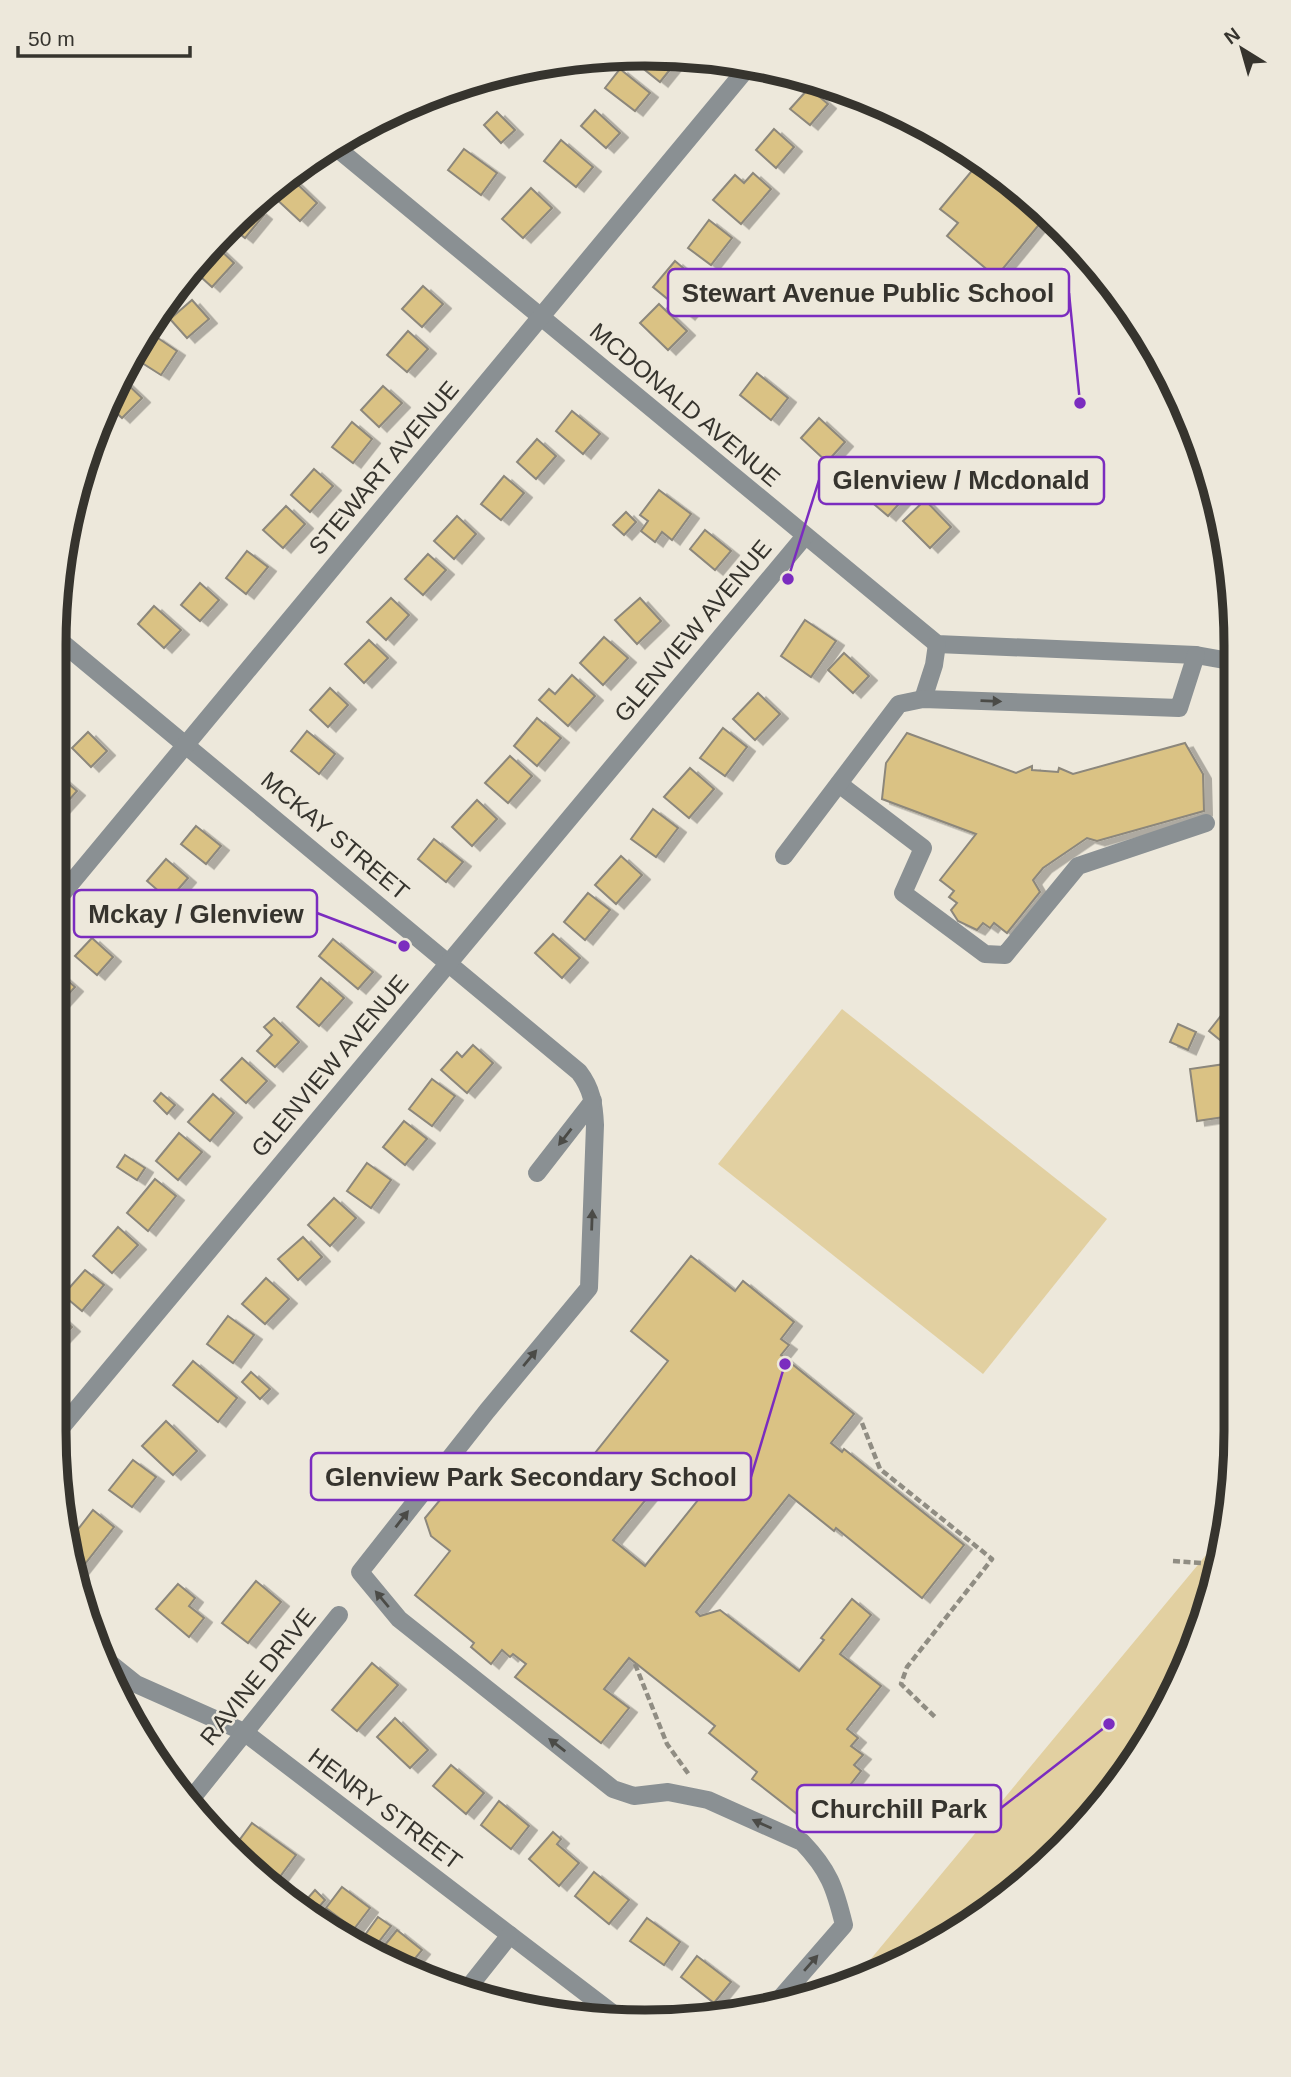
<svg xmlns="http://www.w3.org/2000/svg" width="1291" height="2077" font-family="Arial,sans-serif">
  <style>
    .green { fill: #e2d0a1 }
    .building { fill: #dac284; stroke: #8c877b; stroke-width: 2; fill-rule: evenodd; filter: url(#shadow) }
    .lines { fill: none; stroke-linecap: round; stroke-linejoin: round }
    .path { stroke: #908d83; stroke-width: 4.5; stroke-dasharray: 7 3.5; stroke-linecap: butt }
    .minor { stroke: #8a9093; stroke-width: 18 }
    .oneway { fill: #4b4b47 }
    .labels { text-anchor: middle; stroke-width: 5; stroke-linejoin: round; paint-order: stroke }
    .street-label { font-size: 24px; fill: #36342e; stroke: #ede8db }
    .rim { fill: none; stroke: #36342e; stroke-width: 9 }
    .leader { fill: none; stroke: #7b2cbf; stroke-width: 2.5 }
    .callout-dot { fill: #7b2cbf; stroke: #ede8db; stroke-width: 2.5 }
    .callout { fill: #ede8db; stroke: #7b2cbf; stroke-width: 2.5 }
    .callout-label { font-size: 26px; text-anchor: middle; font-weight: bold; fill: #36342e }
  </style>
  <defs>
    <filter id="shadow"><feDropShadow dx="8" dy="4.5" stdDeviation="0" flood-color="#0004"/></filter>
  </defs>
  <rect width="100%" height="100%" fill="#ede8db"/>
  <!-- green -->
  <g class="green">
    <path d="M 842,1009 L 1107,1219 L 983,1374 L 718,1164 Z"/>
    <path d="M 1226,1531 L 1192,1657 L 1115,1791 L 1005,1901 L 846,1986 L 865,1966 Z"/>
  </g>
  <!-- building -->
  <g class="building">
    <path d="M 681,56 L 660,82 L 635,62 L 639,57 Z"/>
    <path d="M 620,69 L 650,93 L 635,111 L 605,88 Z"/>
    <path d="M 809,88 L 828,104 L 810,125 L 790,109 Z"/>
    <path d="M 595,110 L 620,133 L 606,148 L 581,126 Z"/>
    <path d="M 497,112 L 515,130 L 501,143 L 484,125 Z"/>
    <path d="M 774,129 L 794,147 L 776,168 L 756,150 Z"/>
    <path d="M 561,140 L 593,167 L 576,187 L 544,161 Z"/>
    <path d="M 464,149 L 497,173 L 481,195 L 448,170 Z"/>
    <path d="M 980,161 L 1005,176 L 1047,215 L 996,277 L 947,236 L 958,223 L 940,209 Z"/>
    <path d="M 753,173 L 771,189 L 741,224 L 713,200 L 735,175 L 744,183 Z"/>
    <path d="M 291,178 L 317,203 L 300,221 L 273,196 Z"/>
    <path d="M 531,188 L 552,208 L 523,238 L 502,219 Z"/>
    <path d="M 252,205 L 264,215 L 245,238 L 231,227 Z"/>
    <path d="M 709,220 L 732,238 L 711,265 L 688,248 Z"/>
    <path d="M 215,245 L 234,263 L 212,287 L 192,269 Z"/>
    <path d="M 675,261 L 694,277 L 688,284 L 702,297 L 687,315 L 653,287 Z"/>
    <path d="M 423,286 L 443,304 L 422,327 L 402,309 Z"/>
    <path d="M 192,300 L 209,319 L 187,338 L 170,319 Z"/>
    <path d="M 659,304 L 687,331 L 668,350 L 640,323 Z"/>
    <path d="M 408,331 L 428,349 L 407,372 L 387,355 Z"/>
    <path d="M 155,336 L 177,351 L 161,375 L 139,361 Z"/>
    <path d="M 757,373 L 788,398 L 771,420 L 740,395 Z"/>
    <path d="M 123,380 L 142,398 L 122,418 L 108,405 Z"/>
    <path d="M 383,386 L 402,403 L 379,427 L 361,410 Z"/>
    <path d="M 572,411 L 600,434 L 583,454 L 556,431 Z"/>
    <path d="M 819,418 L 845,442 L 827,462 L 801,438 Z"/>
    <path d="M 352,422 L 372,439 L 353,463 L 332,447 Z"/>
    <path d="M 537,439 L 556,456 L 536,479 L 517,462 Z"/>
    <path d="M 866,462 L 906,496 L 888,516 L 849,483 Z"/>
    <path d="M 314,469 L 333,486 L 310,512 L 291,495 Z"/>
    <path d="M 504,476 L 524,493 L 501,520 L 481,504 Z"/>
    <path d="M 659,490 L 691,514 L 672,540 L 662,532 L 655,542 L 641,531 L 648,521 L 640,515 Z"/>
    <path d="M 925,500 L 951,527 L 930,548 L 903,521 Z"/>
    <path d="M 286,506 L 305,524 L 283,548 L 263,530 Z"/>
    <path d="M 626,512 L 636,522 L 624,535 L 613,525 Z"/>
    <path d="M 457,516 L 476,534 L 454,559 L 434,541 Z"/>
    <path d="M 705,530 L 731,551 L 715,570 L 690,549 Z"/>
    <path d="M 247,551 L 268,567 L 246,594 L 226,578 Z"/>
    <path d="M 428,554 L 446,570 L 423,595 L 405,579 Z"/>
    <path d="M 200,583 L 219,600 L 200,621 L 181,605 Z"/>
    <path d="M 391,598 L 409,615 L 386,640 L 367,622 Z"/>
    <path d="M 640,598 L 661,621 L 637,644 L 615,620 Z"/>
    <path d="M 154,606 L 181,630 L 164,648 L 138,624 Z"/>
    <path d="M 805,620 L 836,641 L 811,677 L 781,656 Z"/>
    <path d="M 604,637 L 628,658 L 603,685 L 580,663 Z"/>
    <path d="M 369,640 L 388,658 L 364,683 L 345,664 Z"/>
    <path d="M 844,653 L 869,676 L 853,693 L 828,670 Z"/>
    <path d="M 572,675 L 595,696 L 568,726 L 539,700 L 549,689 L 555,694 Z"/>
    <path d="M 330,688 L 348,705 L 328,727 L 310,710 Z"/>
    <path d="M 758,693 L 780,714 L 755,740 L 733,719 Z"/>
    <path d="M 537,718 L 561,738 L 537,766 L 514,746 Z"/>
    <path d="M 723,728 L 747,747 L 725,776 L 700,758 Z"/>
    <path d="M 307,731 L 335,754 L 319,774 L 291,751 Z"/>
    <path d="M 88,732 L 107,751 L 91,767 L 72,748 Z"/>
    <path d="M 907,733 L 1016,773 L 1032,766 L 1032,770 L 1058,772 L 1059,768 L 1073,774 L 1185,743 L 1203,774 L 1204,811 L 1097,841 L 1087,838 L 1043,868 L 1033,880 L 1040,892 L 1007,933 L 994,923 L 990,928 L 983,923 L 977,930 L 958,921 L 951,910 L 957,903 L 949,897 L 954,891 L 940,880 L 976,834 L 882,799 L 886,763 Z"/>
    <path d="M 510,756 L 532,776 L 508,803 L 485,783 Z"/>
    <path d="M 690,768 L 714,789 L 689,818 L 664,797 Z"/>
    <path d="M 58,775 L 77,791 L 60,810 L 58,808 Z"/>
    <path d="M 477,800 L 497,819 L 472,846 L 452,827 Z"/>
    <path d="M 653,809 L 678,828 L 656,857 L 631,839 Z"/>
    <path d="M 196,826 L 221,846 L 206,864 L 181,844 Z"/>
    <path d="M 434,839 L 463,862 L 446,882 L 418,859 Z"/>
    <path d="M 621,856 L 642,875 L 616,904 L 595,885 Z"/>
    <path d="M 166,859 L 188,878 L 169,900 L 147,881 Z"/>
    <path d="M 588,893 L 610,910 L 585,940 L 564,922 Z"/>
    <path d="M 553,934 L 580,958 L 562,978 L 535,953 Z"/>
    <path d="M 92,938 L 113,957 L 97,975 L 75,956 Z"/>
    <path d="M 333,939 L 373,972 L 358,989 L 319,956 Z"/>
    <path d="M 60,974 L 75,987 L 57,1007 L 57,978 Z"/>
    <path d="M 321,978 L 344,998 L 319,1026 L 297,1007 Z"/>
    <path d="M 1234,999 L 1234,1046 L 1231,1049 L 1209,1031 Z"/>
    <path d="M 274,1018 L 299,1042 L 275,1067 L 257,1051 L 272,1035 L 264,1027 Z"/>
    <path d="M 1178,1024 L 1196,1032 L 1188,1050 L 1170,1042 Z"/>
    <path d="M 473,1045 L 493,1063 L 467,1093 L 441,1070 L 457,1052 L 462,1057 Z"/>
    <path d="M 242,1058 L 267,1081 L 246,1103 L 221,1080 Z"/>
    <path d="M 1225,1064 L 1231,1116 L 1197,1121 L 1190,1069 Z"/>
    <path d="M 432,1079 L 455,1096 L 432,1126 L 409,1109 Z"/>
    <path d="M 161,1093 L 175,1105 L 167,1114 L 154,1101 Z"/>
    <path d="M 213,1094 L 234,1113 L 210,1141 L 188,1122 Z"/>
    <path d="M 404,1121 L 427,1139 L 405,1165 L 383,1147 Z"/>
    <path d="M 179,1133 L 202,1152 L 178,1180 L 156,1161 Z"/>
    <path d="M 125,1155 L 145,1168 L 137,1180 L 117,1167 Z"/>
    <path d="M 367,1163 L 391,1180 L 371,1208 L 347,1191 Z"/>
    <path d="M 155,1179 L 176,1196 L 148,1231 L 127,1213 Z"/>
    <path d="M 334,1198 L 356,1218 L 330,1246 L 308,1225 Z"/>
    <path d="M 118,1227 L 138,1245 L 112,1273 L 93,1256 Z"/>
    <path d="M 303,1237 L 322,1257 L 298,1280 L 278,1259 Z"/>
    <path d="M 691,1256 L 735,1291 L 743,1281 L 794,1322 L 781,1339 L 789,1345 L 781,1355 L 854,1414 L 831,1443 L 842,1452 L 844,1449 L 964,1545 L 922,1598 L 836,1528 L 834,1531 L 789,1495 L 696,1612 L 700,1616 L 720,1610 L 799,1671 L 824,1640 L 821,1638 L 852,1599 L 871,1615 L 840,1654 L 881,1686 L 847,1729 L 858,1738 L 851,1746 L 863,1755 L 854,1765 L 861,1771 L 840,1798 L 827,1787 L 813,1805 L 808,1801 L 797,1814 L 752,1779 L 757,1772 L 709,1733 L 715,1726 L 629,1658 L 604,1689 L 629,1708 L 601,1743 L 515,1677 L 526,1664 L 513,1654 L 510,1657 L 502,1650 L 491,1664 L 471,1647 L 474,1643 L 415,1595 L 450,1551 L 431,1536 L 425,1518 L 479,1453 L 496,1455 L 519,1474 L 523,1468 L 560,1497 L 668,1361 L 631,1331 ZM 720,1458 L 727,1464 L 645,1566 L 613,1540 L 678,1460 L 688,1468 L 693,1462 Z"/>
    <path d="M 85,1270 L 104,1285 L 82,1311 L 63,1295 Z"/>
    <path d="M 266,1278 L 289,1299 L 265,1324 L 242,1304 Z"/>
    <path d="M 55,1312 L 72,1327 L 55,1345 Z"/>
    <path d="M 228,1316 L 254,1335 L 233,1363 L 207,1344 Z"/>
    <path d="M 193,1361 L 237,1398 L 218,1422 L 173,1385 Z"/>
    <path d="M 251,1372 L 270,1389 L 260,1399 L 242,1382 Z"/>
    <path d="M 166,1421 L 197,1451 L 173,1475 L 142,1446 Z"/>
    <path d="M 133,1460 L 156,1477 L 132,1507 L 109,1490 Z"/>
    <path d="M 93,1510 L 114,1527 L 81,1569 L 76,1565 L 72,1537 Z"/>
    <path d="M 256,1581 L 281,1602 L 248,1643 L 222,1623 Z"/>
    <path d="M 178,1584 L 195,1598 L 189,1606 L 204,1618 L 189,1637 L 156,1609 Z"/>
    <path d="M 372,1663 L 398,1685 L 357,1731 L 332,1710 Z"/>
    <path d="M 395,1718 L 428,1750 L 410,1768 L 377,1737 Z"/>
    <path d="M 451,1765 L 484,1793 L 466,1814 L 433,1786 Z"/>
    <path d="M 499,1801 L 529,1826 L 511,1849 L 481,1825 Z"/>
    <path d="M 252,1823 L 296,1855 L 279,1878 L 235,1846 Z"/>
    <path d="M 553,1832 L 561,1839 L 557,1844 L 579,1863 L 559,1886 L 529,1859 Z"/>
    <path d="M 594,1872 L 629,1900 L 609,1924 L 575,1896 Z"/>
    <path d="M 342,1887 L 370,1908 L 354,1929 L 326,1908 Z"/>
    <path d="M 315,1890 L 325,1900 L 312,1915 L 300,1907 Z"/>
    <path d="M 378,1917 L 391,1926 L 374,1948 L 362,1939 Z"/>
    <path d="M 647,1918 L 680,1942 L 664,1965 L 630,1941 Z"/>
    <path d="M 397,1930 L 422,1950 L 409,1966 L 380,1951 Z"/>
    <path d="M 697,1956 L 731,1982 L 714,2003 L 681,1977 Z"/>
  </g>
  <g class="lines">
    <!-- path -->
    <g class="path">
      <path d="M 862,1423 L 880,1469 L 992,1559 L 907,1667 L 901,1684 L 937,1719"/>
      <path d="M 1173,1561 L 1217,1564"/>
      <path d="M 635,1664 L 667,1744 L 690,1776"/>
    </g>
    <!-- minor -->
    <g class="minor">
      <path d="M 333,145 L 937,644 L 1196,655 L 1224,660 L 1235,665"/>
      <path d="M 59,640 L 579,1072 C 592,1089 594,1104 595,1125 L 589,1288 L 487,1411 L 360,1572 L 399,1619 L 613,1789 L 634,1796 L 668,1792 L 708,1800 L 802,1842 C 829,1870 835,1888 844,1925 L 778,2001"/>
      <path d="M 923,699 L 934,665 L 937,644"/>
      <path d="M 839,784 L 923,848 L 903,893 L 985,954 L 1005,955 L 1078,866 L 1206,823"/>
      <path d="M 784,856 L 899,704 L 923,699 L 1179,708 L 1196,655"/>
      <path d="M 57,900 L 749,66"/>
      <path d="M 537,1173 L 593,1101"/>
      <path d="M 55,1435 L 805,536"/>
      <path d="M 106,1660 L 136,1684 L 244,1732 L 620,2019"/>
      <path d="M 188,1803 L 339,1615"/>
      <path d="M 464,1993 L 510,1935"/>
    </g>
  </g>
  <!-- one-way arrows -->
  <defs><path id="oneway-solid" d="M-6-.8H1V-3.2L6.5 0L1 3.2V.8H-6Z" transform="scale(1.75)"/></defs>
  <g class="oneway">
    <use href="#oneway-solid" transform="translate(991 701) rotate(2)"/>
    <use href="#oneway-solid" transform="translate(565 1137) rotate(128)"/>
    <use href="#oneway-solid" transform="translate(592 1220) rotate(-88)"/>
    <use href="#oneway-solid" transform="translate(530 1358) rotate(-50)"/>
    <use href="#oneway-solid" transform="translate(402 1519) rotate(-52)"/>
    <use href="#oneway-solid" transform="translate(382 1599) rotate(-130)"/>
    <use href="#oneway-solid" transform="translate(557 1745) rotate(-142)"/>
    <use href="#oneway-solid" transform="translate(762 1824) rotate(-156)"/>
    <use href="#oneway-solid" transform="translate(811 1963) rotate(-49)"/>
  </g>
  <g class="labels">
    <!-- street labels -->
    <g class="street-label">
      <text transform="translate(685 405) rotate(40)" y="8">MCDONALD AVENUE</text>
      <text transform="translate(384 468) rotate(-50)" y="8">STEWART AVENUE</text>
      <text transform="translate(693 631) rotate(-50)" y="8">GLENVIEW AVENUE</text>
      <text transform="translate(335 836) rotate(40)" y="8">MCKAY STREET</text>
      <text transform="translate(330 1066) rotate(-50)" y="8">GLENVIEW AVENUE</text>
      <text transform="translate(258 1677) rotate(-51)" y="8">RAVINE DRIVE</text>
      <text transform="translate(385 1809) rotate(37)" y="8">HENRY STREET</text>
    </g>
  </g>
  <!-- crop -->
  <path d="M0 0H1291V2077H0ZM645 66H645A579 579 0 0 1 1224 645V1431A579 579 0 0 1 645 2010H645A579 579 0 0 1 66 1431V645A579 579 0 0 1 645 66Z" fill="#ede8db" fill-rule="evenodd"/>
  <path class="rim" d="M645 66H645A579 579 0 0 1 1224 645V1431A579 579 0 0 1 645 2010H645A579 579 0 0 1 66 1431V645A579 579 0 0 1 645 66Z"/>
  <!-- callouts -->
  <path class="leader" d="M1080 403L1069 293M788 579L819 480M404 946L317 913M785 1364L751 1477M1109 1724L1001 1808"/>
  <g class="callout-dot">
    <circle cx="1080" cy="403" r="7"/>
    <circle cx="788" cy="579" r="7"/>
    <circle cx="404" cy="946" r="7"/>
    <circle cx="785" cy="1364" r="7"/>
    <circle cx="1109" cy="1724" r="7"/>
  </g>
  <g class="callout">
    <rect x="668" y="269" width="401" height="47" rx="7"/>
    <rect x="819" y="457" width="285" height="47" rx="7"/>
    <rect x="74" y="890" width="243" height="47" rx="7"/>
    <rect x="311" y="1453" width="440" height="47" rx="7"/>
    <rect x="797" y="1785" width="204" height="47" rx="7"/>
  </g>
  <g class="callout-label">
    <text x="868" y="302">Stewart Avenue Public School</text>
    <text x="961" y="489">Glenview / Mcdonald</text>
    <text x="196" y="923">Mckay / Glenview</text>
    <text x="531" y="1486">Glenview Park Secondary School</text>
    <text x="899" y="1818">Churchill Park</text>
  </g>
  <!-- north arrow -->
  <g transform="translate(1242 49) rotate(323)" stroke="#ede8db" stroke-width="5" paint-order="stroke">
  <path d="M0-5L12 26L0 18L-12 26Z" fill="#36342e"/>
  <text y="-10" font-size="19" font-weight="bold" text-anchor="middle" fill="#36342e">N</text>
  </g>
  <!-- scale -->
  <path d="M18 46v10h172v-10" fill="none" stroke="#36342e" stroke-width="3.5"/>
  <text x="28" y="46" font-size="21" fill="#36342e" stroke="#ede8db" stroke-width="5" paint-order="stroke">50 m</text>
</svg>
